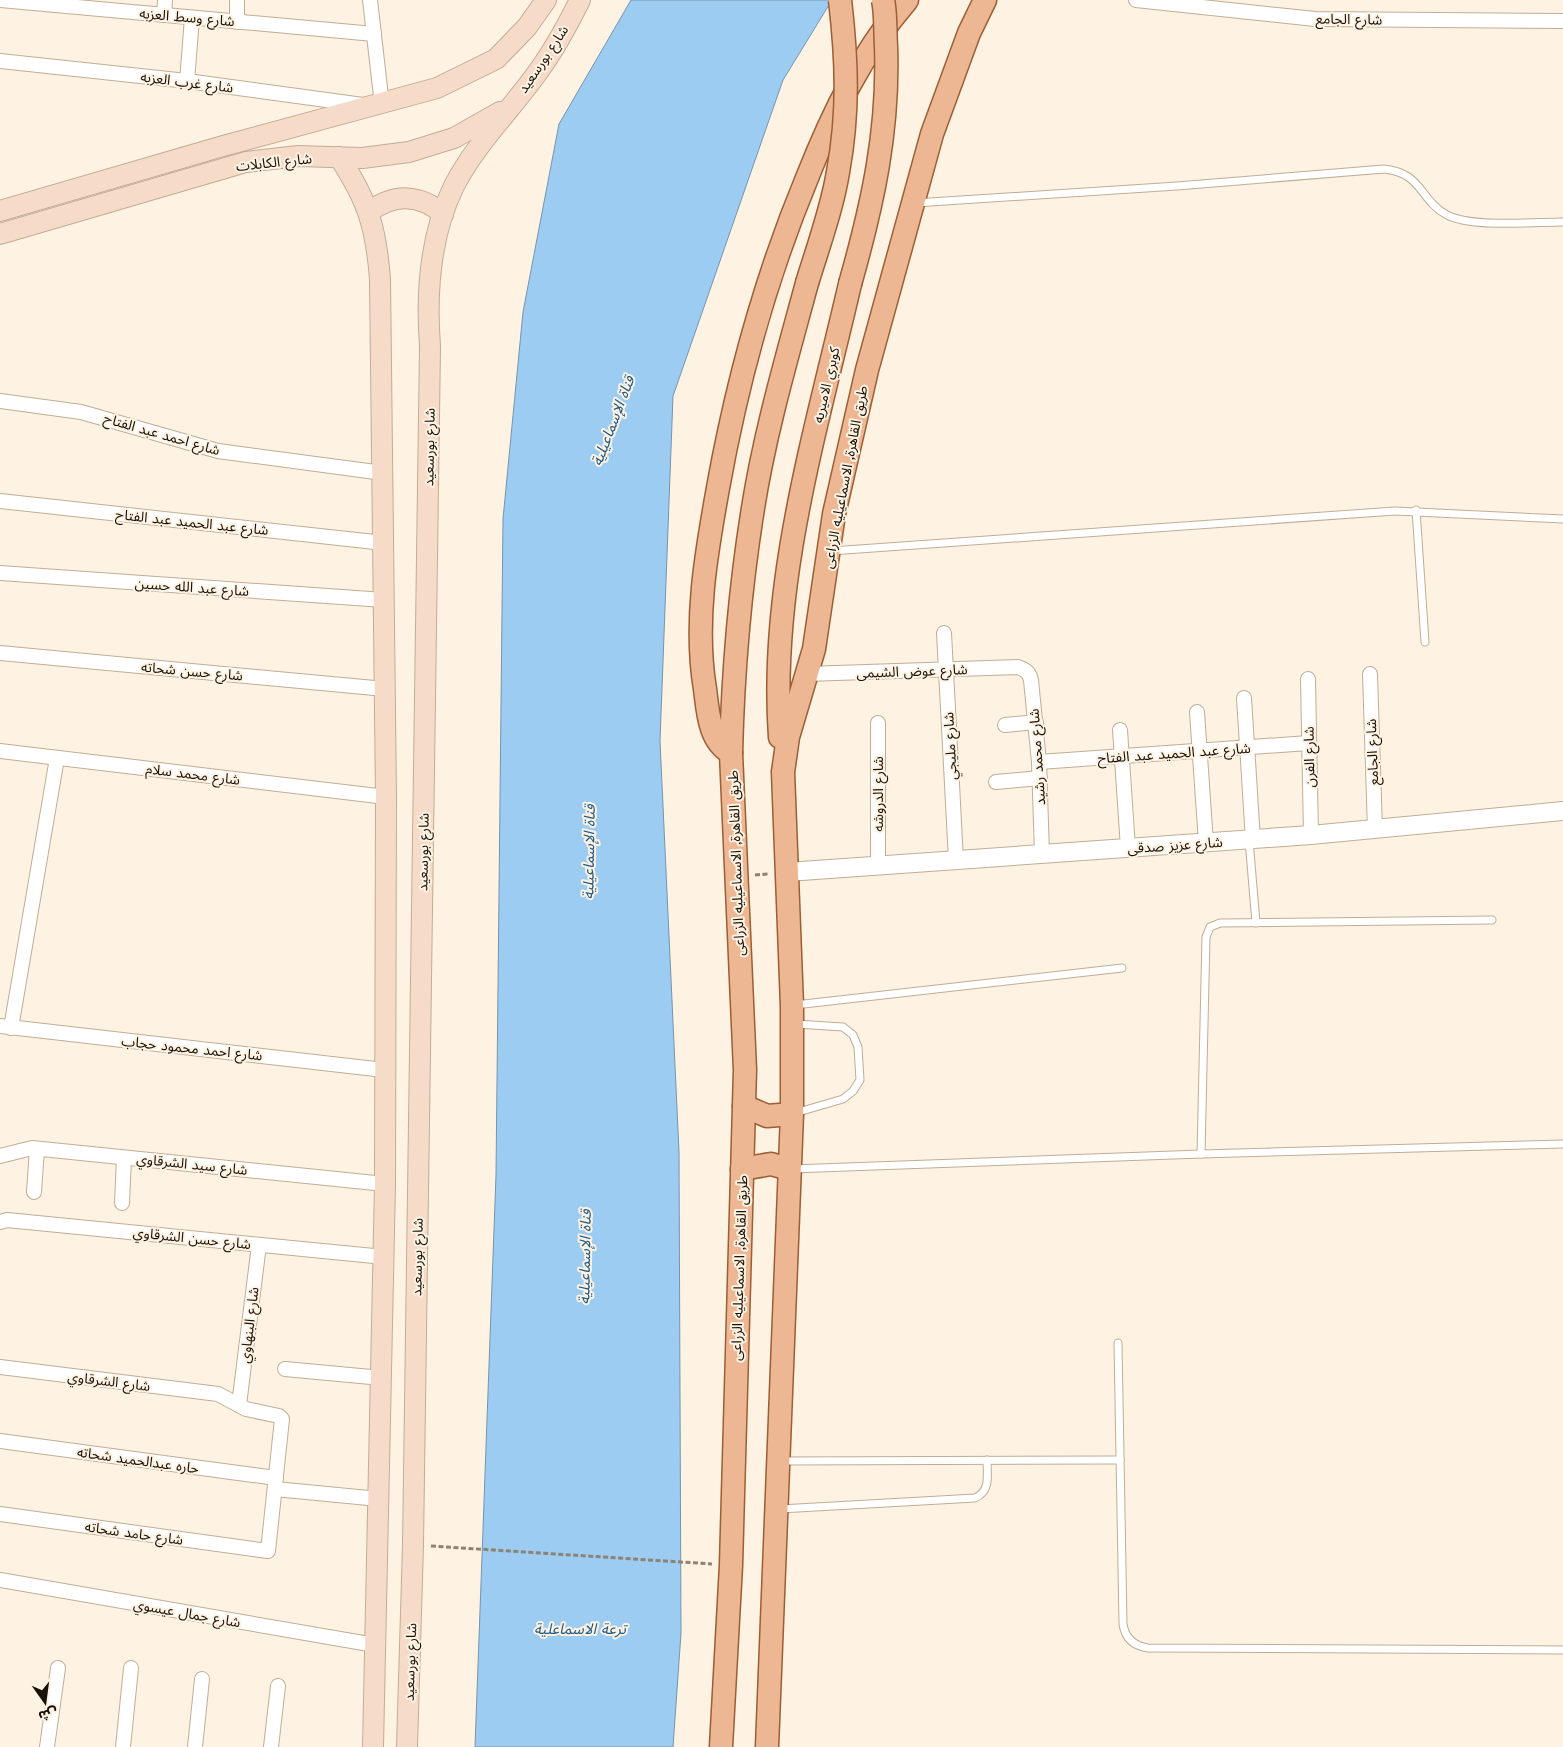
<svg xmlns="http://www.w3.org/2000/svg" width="1563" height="1747" font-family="'Work Sans','Noto Sans Arabic',sans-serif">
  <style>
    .water { fill: #9dccf3; stroke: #7594ac }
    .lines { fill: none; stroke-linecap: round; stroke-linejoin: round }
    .service-casing { stroke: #c0ad94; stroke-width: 9 }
    .minor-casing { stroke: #c0ad94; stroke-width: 16 }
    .tertiary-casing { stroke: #c0ad94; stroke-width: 20 }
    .secondary-casing { stroke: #c0ad94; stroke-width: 22 }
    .primary-casing { stroke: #9c5e34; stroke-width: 25 }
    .path { stroke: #8c8376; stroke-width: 3; stroke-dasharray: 5 2.5; stroke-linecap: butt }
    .service { stroke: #fff; stroke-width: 7 }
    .minor { stroke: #fff; stroke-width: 14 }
    .tertiary { stroke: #fff; stroke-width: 18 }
    .secondary { stroke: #f7dbc9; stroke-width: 20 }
    .primary { stroke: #eeb794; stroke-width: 22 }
    .primary-bridge-casing { stroke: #9c5e34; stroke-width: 25; stroke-linecap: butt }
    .primary-bridge { stroke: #eeb794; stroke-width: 22 }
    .labels { text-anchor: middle; stroke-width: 4; stroke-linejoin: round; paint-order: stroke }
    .street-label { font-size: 14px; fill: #171108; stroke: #fef2e2 }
    .water-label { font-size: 15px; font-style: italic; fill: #1f5a85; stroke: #fef2e2 }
  </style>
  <rect width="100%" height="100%" fill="#fef2e2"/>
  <!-- water -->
  <path class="water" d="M 631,0 L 832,0 L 783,80 L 673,396 L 660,741 L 679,1152 L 681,1633 L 673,1747 L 475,1747 L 496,1175 L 503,519 L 523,312 L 559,124 Z"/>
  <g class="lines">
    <defs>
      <g id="service">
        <path d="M 915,203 L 1177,186 L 1384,169 C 1423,173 1419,200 1447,215 C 1472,228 1534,222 1563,222"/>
        <path d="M 1416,510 L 1425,642"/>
        <path d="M 831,551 L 1395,511 L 1563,519"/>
        <path d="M 1249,840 L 1256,923"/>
        <path d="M 795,1005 L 1122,968"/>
        <path d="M 795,1113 L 843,1099 L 853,1091 L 860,1080 L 858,1047 L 853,1035 L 843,1027 L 796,1024"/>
        <path d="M 1201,1154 L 1206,937 L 1210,927 L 1220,923 L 1492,920"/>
        <path d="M 792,1169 L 1201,1154 L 1563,1144"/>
        <path d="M 1118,1343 L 1123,1624 C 1125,1638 1134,1646 1148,1648 L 1563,1650"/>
        <path d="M 780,1461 L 1120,1460"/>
        <path d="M 780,1509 L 975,1498 C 991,1491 987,1475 987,1460"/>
      </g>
      <g id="minor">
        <path d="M 0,0 L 374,34"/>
        <path d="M 370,0 L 382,105"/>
        <path d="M 1136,0 L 1315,19 L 1563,21"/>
        <path d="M 164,15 L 165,0"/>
        <path d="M 237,22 L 237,0"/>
        <path d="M 0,61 L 187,81 L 363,105"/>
        <path d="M 187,81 L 192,18"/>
        <path d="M 0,401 L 81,412 L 218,451 L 383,473"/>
        <path d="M 0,501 L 384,543"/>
        <path d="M 0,573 L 384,600"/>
        <path d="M 944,633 L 956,860"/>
        <path d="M 0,653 L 385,689"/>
        <path d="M 806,674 L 1018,667 C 1026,670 1029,672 1031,680 L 1039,762 L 1042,854"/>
        <path d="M 1370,674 L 1375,830"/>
        <path d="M 1308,679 L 1311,835"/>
        <path d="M 1244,698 L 1253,840"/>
        <path d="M 1197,712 L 1206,843"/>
        <path d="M 878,723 L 878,865"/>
        <path d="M 1005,725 L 1036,722"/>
        <path d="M 1120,730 L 1128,848"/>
        <path d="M 0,751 L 386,797"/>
        <path d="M 1039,762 L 1309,743"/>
        <path d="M 996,782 L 1040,778"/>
        <path d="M 0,1026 L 384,1070"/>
        <path d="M 11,1028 L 57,758"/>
        <path d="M 0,1156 L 32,1148 L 385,1184"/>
        <path d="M 34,1192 L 37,1149"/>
        <path d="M 122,1203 L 124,1158"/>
        <path d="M 0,1222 L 7,1220 L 384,1257"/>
        <path d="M 0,1367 L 218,1394 L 246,1409 L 279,1416 L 282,1419 L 268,1551 L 0,1514"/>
        <path d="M 285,1369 L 382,1378"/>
        <path d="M 239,1405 L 259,1245"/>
        <path d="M 0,1441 L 276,1478"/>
        <path d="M 275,1489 L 379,1499"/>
        <path d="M 0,1580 L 375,1645"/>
        <path d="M 47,1747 L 58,1668"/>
        <path d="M 123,1747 L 131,1668"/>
        <path d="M 195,1747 L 202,1679"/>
        <path d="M 271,1747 L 278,1686"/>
      </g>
      <path id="tertiary" d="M 787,872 L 1311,835 L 1563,811"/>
      <g id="secondary">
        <path d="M 339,157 C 368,201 376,227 380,279 L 386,797 L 385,1184 L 373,1747"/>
        <path d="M 0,211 L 223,146 L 437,88 L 496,59 L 527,27 L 546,0"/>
        <path d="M 369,212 C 394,193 420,194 443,214"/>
        <path d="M 0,234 L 246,162 L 298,156 L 362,158 L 409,152 L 454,138 L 500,112"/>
        <path d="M 407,1747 L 413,1545 L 430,346 C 426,293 430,235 454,186 C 476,143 512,109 540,69 C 555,48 568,24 580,0"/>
      </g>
      <g id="primary">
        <path d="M 780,737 C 769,584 816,431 850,284"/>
        <path d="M 731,753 C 709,741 708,712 705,689 C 694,623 706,554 718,488 C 737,382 765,279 807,178 C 832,115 862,52 907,0"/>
        <path d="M 744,1106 L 767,1116 L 792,1114"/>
        <path d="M 742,1169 L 771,1164 L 789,1169"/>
        <path d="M 721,1747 L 731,1565 L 745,1070 L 731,753 C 733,671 740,589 753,508 C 765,432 787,357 807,283"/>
        <path d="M 767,1747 L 792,1114 L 792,1006 L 783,772 L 788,737 L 814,649 L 834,514 L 867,370 L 932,134 L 969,33 L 985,0"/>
      </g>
    </defs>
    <!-- service casing -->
    <use href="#service" class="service-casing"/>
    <!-- minor casing -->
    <use href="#minor" class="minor-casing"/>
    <!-- tertiary casing -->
    <use href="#tertiary" class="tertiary-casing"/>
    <!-- secondary casing -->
    <use href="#secondary" class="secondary-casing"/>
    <!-- primary casing -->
    <use href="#primary" class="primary-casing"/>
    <!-- path -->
    <g class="path">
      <path d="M 755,875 L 768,874"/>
      <path d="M 431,1546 L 712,1564"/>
    </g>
    <!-- service -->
    <use href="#service" class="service"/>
    <!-- minor -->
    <use href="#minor" class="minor"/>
    <!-- tertiary -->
    <use href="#tertiary" class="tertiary"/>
    <!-- secondary -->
    <use href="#secondary" class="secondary"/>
    <!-- primary -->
    <use href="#primary" class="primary"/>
    <defs>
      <g id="primary-bridge">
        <path d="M 807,283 C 818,247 832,209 838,172 C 849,112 847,60 840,0"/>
        <path d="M 850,284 C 873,203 889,130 886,46 C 885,31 886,14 883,0"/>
      </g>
    </defs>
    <!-- primary-bridge casing -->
    <use href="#primary-bridge" class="primary-bridge-casing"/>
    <!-- primary-bridge -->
    <use href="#primary-bridge" class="primary-bridge"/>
  </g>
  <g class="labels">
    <!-- street labels -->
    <g class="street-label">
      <text transform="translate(187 17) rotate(5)" y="5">شارع وسط العزبه</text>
      <text transform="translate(1349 19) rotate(1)" y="5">شارع الجامع</text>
      <text transform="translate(543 59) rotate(-56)" y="5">شارع بورسعيد</text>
      <text transform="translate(187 82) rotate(7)" y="5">شارع غرب العزبه</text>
      <text transform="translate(274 162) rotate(-6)" y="5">شارع الكابلات</text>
      <text transform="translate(826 385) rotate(-77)" y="5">كوبري الاميريه</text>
      <text transform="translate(162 434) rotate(16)" y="5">شارع احمد عبد الفتاح</text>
      <text transform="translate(429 447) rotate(-89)" y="5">شارع بورسعيد</text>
      <text transform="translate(845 477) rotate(-79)" y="5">طريق القاهرة, الاسماعيليه الزراعى</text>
      <text transform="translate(192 522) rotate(6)" y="5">شارع عبد الحميد عبد الفتاح</text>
      <text transform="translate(192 587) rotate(4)" y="5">شارع عبد الله حسين</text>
      <text transform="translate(192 671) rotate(5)" y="5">شارع حسن شحاته</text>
      <text transform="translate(912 671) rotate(-2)" y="5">شارع عوض الشيمى</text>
      <text transform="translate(950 746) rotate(-93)" y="5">شارع مليجي</text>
      <text transform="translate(1372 752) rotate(-92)" y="5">شارع الجامع</text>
      <text transform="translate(1174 753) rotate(-4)" y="5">شارع عبد الحميد عبد الفتاح</text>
      <text transform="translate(1037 757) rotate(-94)" y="5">شارع محمد رشيد</text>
      <text transform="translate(1309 757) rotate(-91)" y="5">شارع الفرن</text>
      <text transform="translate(193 774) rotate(7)" y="5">شارع محمد سلام</text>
      <text transform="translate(878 794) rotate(-90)" y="5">شارع الدروشه</text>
      <text transform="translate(1175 845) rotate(-4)" y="5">شارع عزيز صدقى</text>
      <text transform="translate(423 852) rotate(-89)" y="5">شارع بورسعيد</text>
      <text transform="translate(736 863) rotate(-92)" y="5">طريق القاهرة, الاسماعيليه الزراعى</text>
      <text transform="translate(192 1048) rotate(6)" y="5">شارع احمد محمود حجاب</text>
      <text transform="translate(192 1164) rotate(6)" y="5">شارع سيد الشرقاوي</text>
      <text transform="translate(192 1238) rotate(6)" y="5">شارع حسن الشرقاوي</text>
      <text transform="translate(417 1257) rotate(-89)" y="5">شارع بورسعيد</text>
      <text transform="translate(739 1268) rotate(-88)" y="5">طريق القاهرة, الاسماعيليه الزراعى</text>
      <text transform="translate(249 1325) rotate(-83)" y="5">شارع البنهاوي</text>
      <text transform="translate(109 1381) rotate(7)" y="5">شارع الشرقاوي</text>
      <text transform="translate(138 1460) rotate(8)" y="5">حاره عبدالحميد شحاته</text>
      <text transform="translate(134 1533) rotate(8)" y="5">شارع حامد شحاته</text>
      <text transform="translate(187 1613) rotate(10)" y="5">شارع جمال عيسوي</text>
      <text transform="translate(410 1662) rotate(-88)" y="5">شارع بورسعيد</text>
    </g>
    <!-- water labels -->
    <g class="water-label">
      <text transform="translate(613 421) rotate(-69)" y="5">قناة الإسماعيلية</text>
      <text transform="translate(589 852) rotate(-89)" y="5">قناة الإسماعيلية</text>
      <text transform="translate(585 1257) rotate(-89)" y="5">قناة الإسماعيلية</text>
      <text x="580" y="1634">ترعة الاسماعلية</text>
    </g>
  </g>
  <!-- north arrow -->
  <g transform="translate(45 1702) rotate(166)" stroke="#fef2e2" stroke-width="4" paint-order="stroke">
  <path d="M0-4L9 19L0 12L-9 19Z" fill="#171108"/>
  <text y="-8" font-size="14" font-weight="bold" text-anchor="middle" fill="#171108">ش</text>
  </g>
</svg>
